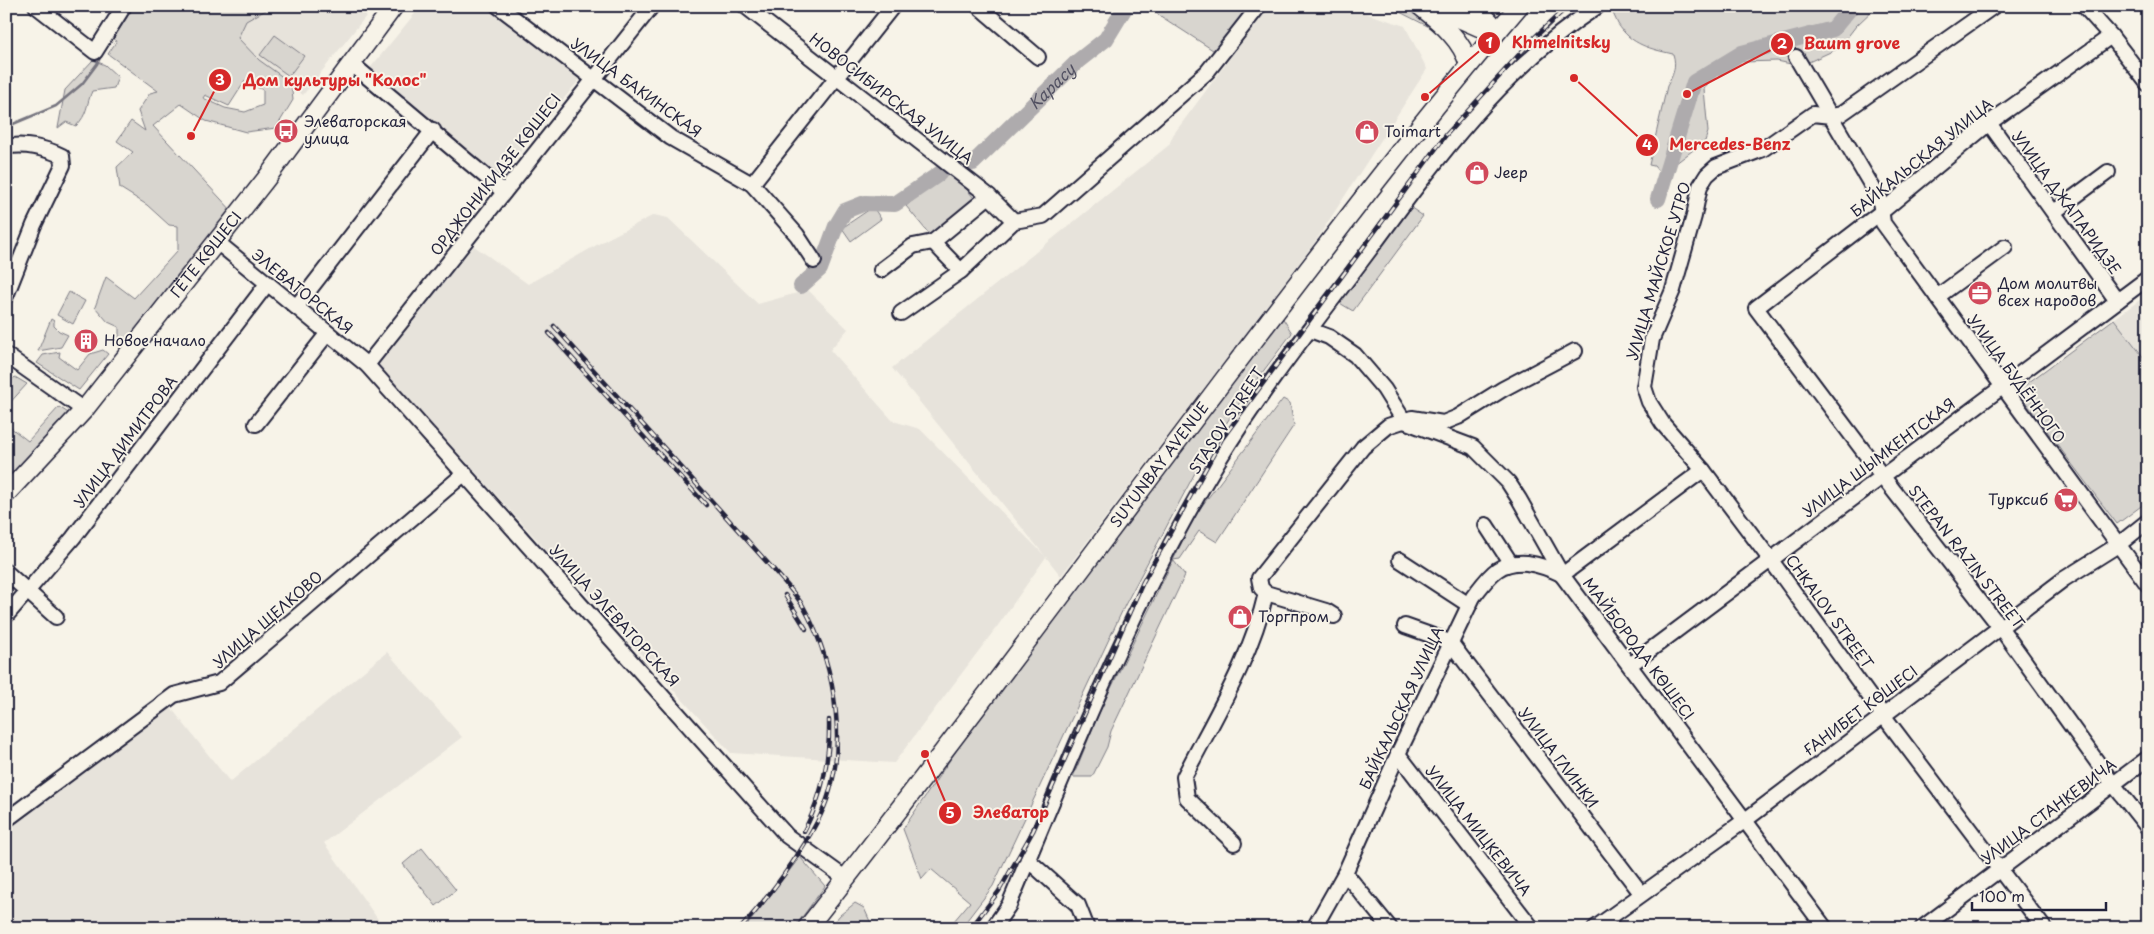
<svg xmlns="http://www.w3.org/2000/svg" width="2154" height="934" font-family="'Playpen Sans',sans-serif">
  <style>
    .built { fill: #e7e3db }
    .green { fill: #d8d5cf; stroke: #7d7c85; fill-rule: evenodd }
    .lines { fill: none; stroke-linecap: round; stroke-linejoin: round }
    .stream { stroke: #76747f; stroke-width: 2.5 }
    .river { stroke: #aeabad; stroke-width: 16 }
    .minor-casing { stroke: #22223b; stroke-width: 18 }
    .major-casing { stroke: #22223b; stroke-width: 21 }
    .minor { stroke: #f7f3e8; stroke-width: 14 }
    .major { stroke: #f7f3e8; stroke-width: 18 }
    .rail-casing { stroke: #22223b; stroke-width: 4.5 }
    .rail { stroke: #f7f3e8; stroke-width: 2.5; stroke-dasharray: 8; stroke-linecap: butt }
    .labels { text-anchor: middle; stroke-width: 4; stroke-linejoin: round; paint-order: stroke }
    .street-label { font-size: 15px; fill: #22223b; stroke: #f7f3e8 }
    .poi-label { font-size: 15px; fill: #22223b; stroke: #f7f3e8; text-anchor: start }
    .water-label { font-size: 16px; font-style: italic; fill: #535263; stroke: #f7f3e8 }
    .leader { fill: none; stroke: #d62828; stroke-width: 2 }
    .callout-dot { fill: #d62828; stroke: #f7f3e8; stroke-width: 2 }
    .mark-label { font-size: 15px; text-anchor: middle; font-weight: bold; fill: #fff }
    .callout-label { font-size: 16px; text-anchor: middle; font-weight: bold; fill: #d62828; stroke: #f7f3e8; stroke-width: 4; stroke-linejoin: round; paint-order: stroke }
  </style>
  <rect width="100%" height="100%" fill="#f7f3e8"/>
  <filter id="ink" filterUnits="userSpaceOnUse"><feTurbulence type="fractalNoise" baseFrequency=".02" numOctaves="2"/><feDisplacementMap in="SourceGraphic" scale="10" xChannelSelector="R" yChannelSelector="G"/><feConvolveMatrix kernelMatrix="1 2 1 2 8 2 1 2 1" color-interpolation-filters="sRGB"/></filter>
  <g filter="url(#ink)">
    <!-- built -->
    <g class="built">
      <path d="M 193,6 L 374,6 L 303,95 L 188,12 Z"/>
      <path d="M 421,6 L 491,6 L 580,79 L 498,179 L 367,72 Z"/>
      <path d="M 1269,6 L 1344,6 L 1405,26 L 1427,69 L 1315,242 L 1061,576 L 1046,557 L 999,624 L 894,763 L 731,753 L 376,363 L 474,246 L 528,284 L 609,238 L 654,215 L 668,218 L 758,304 L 808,290 L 848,329 L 830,350 L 893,421 L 920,429 L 1045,556 L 892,368 L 1169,145 L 1173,135 Z"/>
      <path d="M 2148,294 L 2148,363 L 2114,319 Z"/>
      <path d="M 2148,542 L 2148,564 L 2137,550 Z"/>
      <path d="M 387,652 L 462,737 L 324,843 L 384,928 L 6,928 L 6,828 L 168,704 L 230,782 Z"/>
    </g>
    <!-- green -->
    <g class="green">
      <path d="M 134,6 L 268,6 L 266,10 L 246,21 L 238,38 L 259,60 L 291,83 L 293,100 L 276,128 L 246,132 L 206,121 L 181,104 L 153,126 L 234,213 L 224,224 L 215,225 L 221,229 L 136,335 L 119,344 L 119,327 L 108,322 L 95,307 L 106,277 L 134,298 L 178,250 L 178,226 L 169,225 L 147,205 L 120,188 L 117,167 L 133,152 L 117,141 L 131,121 L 145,131 L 138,111 L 150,93 L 158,91 L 108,54 L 116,42 L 114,38 ZM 245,81 L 263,90 L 263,105 L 245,112 L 225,108 L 203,98 L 205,95 L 229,106 Z"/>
      <path d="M 1145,6 L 1252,6 L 1216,52 Z"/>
      <path d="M 1388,6 L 1414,6 L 1449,37 Z"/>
      <path d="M 1609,6 L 1877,6 L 1856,26 L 1839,48 L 1800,66 L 1777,61 L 1742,62 L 1725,66 L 1713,75 L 1704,89 L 1708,132 L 1705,141 L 1671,167 L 1663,177 L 1654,166 L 1649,165 L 1667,86 C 1673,76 1677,66 1673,54 C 1651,49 1631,45 1618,24 C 1615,18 1613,12 1609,6 Z"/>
      <path d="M 275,35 L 304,56 L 289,76 L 260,55 Z"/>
      <path d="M 93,60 L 105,65 L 118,77 L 114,88 L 92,91 C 86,105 88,114 76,126 L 66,122 L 58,128 L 65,90 Z"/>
      <path d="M 950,170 L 974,198 L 930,235 L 906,206 Z"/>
      <path d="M 1407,205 L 1423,216 L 1353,311 L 1338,302 Z"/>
      <path d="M 873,207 L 881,219 L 851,241 L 842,228 Z"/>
      <path d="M 69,292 L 85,301 L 73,324 L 57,315 Z"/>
      <path d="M 1282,317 L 1292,333 L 1240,402 L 1197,469 L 1125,605 L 993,886 L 961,928 L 948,928 L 970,902 L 931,869 L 922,879 L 903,829 L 973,726 Z"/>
      <path d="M 51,319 L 54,321 L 54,326 L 59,331 L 68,335 L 61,347 L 38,351 Z"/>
      <path d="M 2114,319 L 2148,363 L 2148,501 L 2117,524 L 2017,391 Z"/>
      <path d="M 103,350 L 108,354 L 79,390 L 37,363 L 43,355 L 60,352 L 59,357 L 77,370 L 90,354 Z"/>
      <path d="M 15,377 L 27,384 L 6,407 L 6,386 Z"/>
      <path d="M 1283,399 L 1290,403 L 1294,425 L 1217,542 L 1199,531 L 1180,559 L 1173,560 L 1185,575 L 1111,731 L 1107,747 L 1092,777 L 1073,777 L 1099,713 L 1195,515 Z"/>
      <path d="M 59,407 L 73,416 L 6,488 L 6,424 L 28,441 Z"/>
      <path d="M 422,848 L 456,890 L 436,906 L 403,864 Z"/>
      <path d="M 800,857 L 825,886 L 794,928 L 745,928 Z"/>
      <path d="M 855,903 L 864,908 L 873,928 L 829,928 L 840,915 Z"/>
    </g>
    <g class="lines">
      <!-- stream -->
      <path class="stream" d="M 6,127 L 56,106 L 82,84 L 97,64 L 104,50"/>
      <!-- river -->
      <g class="river">
        <path id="s1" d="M 973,163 L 1078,61 L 1106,39 L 1126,6"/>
        <path d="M 1658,199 L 1694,82 L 1742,53 L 1833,29 L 1852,6"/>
        <path d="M 801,286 L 820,269 L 836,226 L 845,211 L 865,203 L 895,204 L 939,174"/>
      </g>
      <defs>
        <g id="minor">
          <path d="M 36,6 L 95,52 L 124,6"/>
          <path d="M 498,6 L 671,138 L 752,184 L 797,235 L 814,261"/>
          <path d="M 745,6 L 989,196 L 1014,221"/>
          <path d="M 978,6 L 1038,57"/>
          <path d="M 1994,6 L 1841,114 L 1831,116 L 1813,114 L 1763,149 L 1716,167 L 1707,175 L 1700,186 L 1694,216 L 1673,290 L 1652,339 L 1644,387 L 1649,402 L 1663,424 L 1703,470 L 1770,559 L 1883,715 L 2044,928"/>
          <path d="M 2084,6 L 2111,36 L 2148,84"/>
          <path d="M 2111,36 L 1989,123 L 1880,213 L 1756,308 L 1883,477 L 2000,627 L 2113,784 L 2148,828"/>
          <path d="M 1796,57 L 1880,200 L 1883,223 L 2148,585"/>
          <path d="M 352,64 L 504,192"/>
          <path d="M 1989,123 L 2117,301"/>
          <path d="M 6,147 C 24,143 46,148 62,156 L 63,165 L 34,225 L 6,296"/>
          <path d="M 752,184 L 893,6"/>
          <path d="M 2054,212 L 2108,172"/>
          <path d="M 217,242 L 367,365 L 787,836 L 845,878"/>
          <path d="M 881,270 L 913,246 L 933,242"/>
          <path d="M 961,271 L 933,242 L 989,196"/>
          <path d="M 1937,297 L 2005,247"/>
          <path d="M 296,307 L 433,130"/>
          <path d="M 901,313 L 961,271 L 1014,221 L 1043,216 L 1207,72 L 1259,6"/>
          <path d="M 1310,330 L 1329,337 L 1355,355 L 1384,389 L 1404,421 L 1473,447 L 1508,482 L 1519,499 L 1562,575 L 1825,928"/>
          <path d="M 6,355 L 84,410"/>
          <path d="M 367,365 L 652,6"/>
          <path d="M 256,424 L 327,334"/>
          <path d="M 1486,525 L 1510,562"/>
          <path d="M 1400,560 L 1469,605"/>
          <path d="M 6,572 L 56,617"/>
          <path d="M 1562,575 L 1703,470"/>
          <path d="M 6,616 L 73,538 L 267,284"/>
          <path d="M 1334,616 L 1326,611 L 1266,593 L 1261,588 L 1259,578 L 1363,447 L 1388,426 L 1412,418 L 1443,423 L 1458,417 L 1503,389 L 1575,351"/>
          <path d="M 1405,626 L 1450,642 L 1641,893"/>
          <path d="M 1630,665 L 2148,278"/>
          <path d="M 1398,754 L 1532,928"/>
          <path d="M 6,820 L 174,695 L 219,683 L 465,473"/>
          <path d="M 1234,843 L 1187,798 L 1184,777 C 1214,718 1251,659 1266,593"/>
          <path d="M 1028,860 L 1078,905 L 1087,928"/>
          <path d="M 1345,873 L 1390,928"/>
          <path d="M 993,928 L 1009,905 C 1072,754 1133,601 1218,461 C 1264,386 1319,318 1371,248 C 1437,158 1503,68 1598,6"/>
          <path d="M 1314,928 L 1345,873 L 1398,754 L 1473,597 C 1490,575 1498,561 1527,563 C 1540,565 1549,568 1561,574"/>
          <path d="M 1595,928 L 1744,821 L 2064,579 L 2118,545 L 2148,521"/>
          <path d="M 1922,928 L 2148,758"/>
        </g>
        <g id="major">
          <path d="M 1420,6 C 1440,22 1462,39 1469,65"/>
          <path d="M 1431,6 L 1495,34"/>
          <path d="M 1473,6 L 1490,22 L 1495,34"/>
          <path id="s2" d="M 6,494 L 84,410 L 266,179 L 394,6"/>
          <path id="s3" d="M 807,928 C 952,744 1091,555 1232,369 C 1326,246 1419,123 1519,6"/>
        </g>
      </defs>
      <!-- minor casing -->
      <use href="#minor" class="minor-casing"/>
      <!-- major casing -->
      <use href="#major" class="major-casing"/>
      <!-- minor -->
      <use href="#minor" class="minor"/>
      <!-- major -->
      <use href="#major" class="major"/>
      <defs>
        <g id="rail">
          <path d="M 554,326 L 774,570 C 784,582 795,593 803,606 C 837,667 852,758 817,822 C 797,860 769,896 741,928"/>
          <path d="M 549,333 L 706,505"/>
          <path d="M 785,595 L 806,629"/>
          <path d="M 804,831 C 822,797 830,758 829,720"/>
          <path d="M 971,928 L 999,891 L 1033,831 L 1143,582 L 1222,439 L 1446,135 L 1535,37 L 1568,6"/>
        </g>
      </defs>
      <!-- rail casing -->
      <use href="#rail" class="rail-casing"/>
      <!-- rail -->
      <use href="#rail" class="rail"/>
    </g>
  </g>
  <!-- icons -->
  <defs>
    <symbol id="bus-disc" viewBox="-11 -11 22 22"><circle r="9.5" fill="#d1495b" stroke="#f7f3e8"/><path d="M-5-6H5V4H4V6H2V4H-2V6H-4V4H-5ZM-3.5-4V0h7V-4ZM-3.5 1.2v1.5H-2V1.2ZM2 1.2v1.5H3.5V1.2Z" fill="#fff"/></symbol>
    <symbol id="shop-disc" viewBox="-11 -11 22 22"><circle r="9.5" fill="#d1495b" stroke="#f7f3e8"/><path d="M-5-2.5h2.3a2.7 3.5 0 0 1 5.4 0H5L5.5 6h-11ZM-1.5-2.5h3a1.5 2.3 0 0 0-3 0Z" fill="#fff"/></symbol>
    <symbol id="office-disc" viewBox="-11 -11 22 22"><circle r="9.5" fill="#d1495b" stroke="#f7f3e8"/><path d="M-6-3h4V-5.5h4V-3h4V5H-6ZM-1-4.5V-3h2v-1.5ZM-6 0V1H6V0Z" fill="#fff"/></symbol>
    <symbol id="building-disc" viewBox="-11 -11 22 22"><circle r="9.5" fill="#d1495b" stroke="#f7f3e8"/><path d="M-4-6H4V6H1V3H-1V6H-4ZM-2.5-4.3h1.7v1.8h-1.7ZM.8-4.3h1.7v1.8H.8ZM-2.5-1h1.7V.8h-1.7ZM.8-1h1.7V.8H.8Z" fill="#fff"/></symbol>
    <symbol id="supermarket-disc" viewBox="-11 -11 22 22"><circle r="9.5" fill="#d1495b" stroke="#f7f3e8"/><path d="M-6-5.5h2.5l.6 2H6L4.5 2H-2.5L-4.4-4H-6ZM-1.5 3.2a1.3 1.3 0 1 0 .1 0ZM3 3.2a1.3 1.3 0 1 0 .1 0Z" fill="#fff"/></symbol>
  </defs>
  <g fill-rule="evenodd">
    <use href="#bus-disc" x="272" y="117" width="28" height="28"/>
    <use href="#shop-disc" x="1353" y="118" width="28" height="28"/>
    <use href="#shop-disc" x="1463" y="159" width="28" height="28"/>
    <use href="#office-disc" x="1966" y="279" width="28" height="28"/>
    <use href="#building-disc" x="72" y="327" width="28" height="28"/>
    <use href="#supermarket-disc" x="2052" y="486" width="28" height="28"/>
    <use href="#shop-disc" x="1226" y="603" width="28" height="28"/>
  </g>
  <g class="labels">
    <!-- street labels -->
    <g class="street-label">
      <text transform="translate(636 88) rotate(36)" y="5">УЛИЦА БАКИНСКАЯ</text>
      <text transform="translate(891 99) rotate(38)" y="5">НОВОСИБИРСКАЯ УЛИЦА</text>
      <text transform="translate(1922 158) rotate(-39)" y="5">БАЙКАЛЬСКАЯ УЛИЦА</text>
      <text transform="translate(496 175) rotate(-52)" y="5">ОРДЖОНИКИДЗЕ КӨШЕСІ</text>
      <text transform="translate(2066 203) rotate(54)" y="5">УЛИЦА ДЖАПАРИДЗЕ</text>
      <text dy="5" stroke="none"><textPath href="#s2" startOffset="312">ГЁТЕ КӨШЕСІ</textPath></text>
      <text transform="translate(1659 271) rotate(-73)" y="5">УЛИЦА МАЙСКОЕ УТРО</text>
      <text transform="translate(302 292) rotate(39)" y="5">ЭЛЕВАТОРСКАЯ</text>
      <text transform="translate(2016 379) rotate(54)" y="5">УЛИЦА БУДЁННОГО</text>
      <text transform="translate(1227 421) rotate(-57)" y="5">STASOV STREET</text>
      <text transform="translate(126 442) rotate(-53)" y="5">УЛИЦА ДИМИТРОВА</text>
      <text transform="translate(1879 458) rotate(-37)" y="5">УЛИЦА ШЫМКЕНТСКАЯ</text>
      <text dy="5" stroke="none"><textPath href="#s3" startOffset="582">SUYUNBAY AVENUE</textPath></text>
      <text transform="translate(1966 557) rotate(52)" y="5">STEPAN RAZIN STREET</text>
      <text transform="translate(1829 612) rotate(54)" y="5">CHKALOV STREET</text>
      <text transform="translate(614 616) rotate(48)" y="5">УЛИЦА ЭЛЕВАТОРСКАЯ</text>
      <text transform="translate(268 620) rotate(-41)" y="5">УЛИЦА ЩЕЛКОВО</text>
      <text transform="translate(1638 649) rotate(53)" y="5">МАЙБОРОДА КӨШЕСІ</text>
      <text transform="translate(1402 708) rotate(-65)" y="5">БАЙКАЛЬСКАЯ УЛИЦА</text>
      <text transform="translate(1861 711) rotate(-37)" y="5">ҒАНИБЕТ КӨШЕСІ</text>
      <text transform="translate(1558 758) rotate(53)" y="5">УЛИЦА ГЛИНКИ</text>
      <text transform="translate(2049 812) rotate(-37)" y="5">УЛИЦА СТАНКЕВИЧА</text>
      <text transform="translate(1478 831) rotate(52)" y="5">УЛИЦА МИЦКЕВИЧА</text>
    </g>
    <!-- poi labels -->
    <g class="poi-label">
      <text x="304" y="127">Элеваторская<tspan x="304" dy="17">улица</tspan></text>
      <text x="1384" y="137">Toimart</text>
      <text x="1494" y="178">Jeep</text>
      <text x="1998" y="289">Дом молитвы<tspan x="1998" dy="17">всех народов</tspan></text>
      <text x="104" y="346">Новое начало</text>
      <text x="2048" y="505" text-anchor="end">Турксиб</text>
      <text x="1258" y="622">Торгпром</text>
    </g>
    <!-- water labels -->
    <g class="water-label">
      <text dy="6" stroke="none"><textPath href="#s1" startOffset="110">Карасу</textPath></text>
    </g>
  </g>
  <!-- callouts -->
  <path class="leader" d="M1425 97L1489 43M1687 94L1782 44M191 136L220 80M1574 78L1647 145M925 754L950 813"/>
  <g class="callout-dot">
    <circle cx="1425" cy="97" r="5"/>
    <circle cx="1687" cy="94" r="5"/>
    <circle cx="191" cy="136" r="5"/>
    <circle cx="1574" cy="78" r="5"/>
    <circle cx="925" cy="754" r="5"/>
    <circle cx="1489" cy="43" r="12"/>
    <circle cx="1782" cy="44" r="12"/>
    <circle cx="220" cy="80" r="12"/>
    <circle cx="1647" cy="145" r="12"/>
    <circle cx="950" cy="813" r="12"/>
  </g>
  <g class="mark-label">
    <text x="1489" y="48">1</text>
    <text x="1782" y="49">2</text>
    <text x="220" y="85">3</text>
    <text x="1647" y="150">4</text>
    <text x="950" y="818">5</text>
  </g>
  <g class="callout-label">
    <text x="1561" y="48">Khmelnitsky</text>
    <text x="1852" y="49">Baum grove</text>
    <text x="335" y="86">Дом культуры "Колос"</text>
    <text x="1730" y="150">Mercedes-Benz</text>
    <text x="1011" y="818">Элеватор</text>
  </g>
  <!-- margin -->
  <rect width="2154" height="934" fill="none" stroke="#f7f3e8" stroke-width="25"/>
  <rect x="12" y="12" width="2129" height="909" fill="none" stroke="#22223b" stroke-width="2" filter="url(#ink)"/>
  <!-- scale -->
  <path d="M1972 902v8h134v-8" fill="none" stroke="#22223b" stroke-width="2.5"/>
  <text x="1979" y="902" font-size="15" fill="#22223b" stroke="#f7f3e8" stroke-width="4" paint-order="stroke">100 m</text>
</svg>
